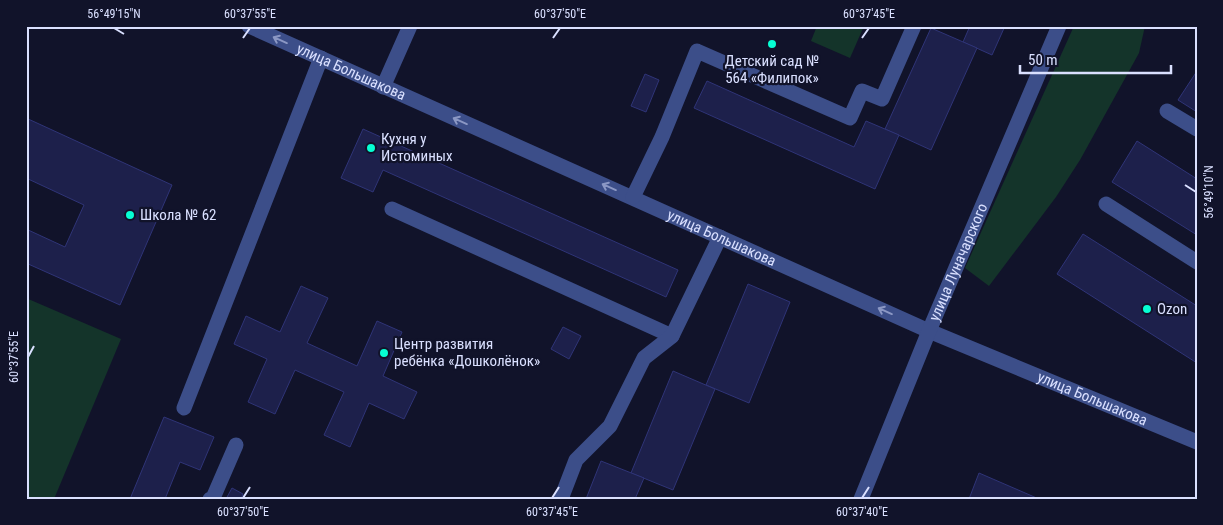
<svg xmlns="http://www.w3.org/2000/svg" width="1223" height="525" font-family="'Roboto Condensed',sans-serif">
  <style>
    .green { fill: #14342a }
    .building { fill: #1d204b; stroke: #2f3477 }
    .lines { fill: none; stroke-linecap: round; stroke-linejoin: round }
    .minor { stroke: #3c4e89; stroke-width: 15 }
    .oneway { stroke: #8b97c4 }
    .ticks { fill: none; stroke: #dae0ff; stroke-width: 2 }
    .poi-dot { fill: #06ffd4; stroke: #11132a; stroke-width: 2 }
    .labels { text-anchor: middle; stroke-width: 4.5; stroke-linejoin: round; paint-order: stroke }
    .poi-label { font-size: 15px; fill: #dae0ff; stroke: #11132a; text-anchor: start }
    .street-label { font-size: 15px; fill: #dae0ff; stroke: #11132a }
    .neatline { fill: none; stroke: #dae0ff; stroke-width: 2 }
    .ticks-label { font-size: 12px; text-anchor: middle; fill: #dae0ff }
  </style>
  <rect width="100%" height="100%" fill="#11132a"/>
  <!-- green -->
  <g class="green">
    <path d="M 817,26 L 864,26 L 850,58 L 811,41 Z"/>
    <path d="M 1074,26 L 1145,26 L 1139,53 L 1080,160 L 1056,197 L 989,286 L 965,268 Z"/>
    <path d="M 26,298 L 121,339 L 54,499 L 26,499 Z"/>
  </g>
  <!-- building -->
  <g class="building">
    <path d="M 970,26 L 1005,26 L 992,55 L 963,42 Z"/>
    <path d="M 931,28 L 977,48 L 931,150 L 885,129 Z"/>
    <path d="M 1197,71 L 1197,112 L 1178,100 Z"/>
    <path d="M 645,74 L 659,80 L 646,112 L 631,106 Z"/>
    <path d="M 707,81 L 854,147 L 866,121 L 899,135 L 875,189 L 694,108 Z"/>
    <path d="M 26,118 L 172,185 L 120,305 L 26,263 L 26,229 L 65,247 L 84,205 L 26,178 Z"/>
    <path d="M 363,129 L 678,270 L 666,297 L 383,170 L 373,192 L 341,178 Z"/>
    <path d="M 1137,141 L 1197,179 L 1197,235 L 1112,182 Z"/>
    <path d="M 1083,234 L 1197,306 L 1197,363 L 1057,274 Z"/>
    <path d="M 748,284 L 790,302 L 749,403 L 706,385 Z"/>
    <path d="M 301,286 L 328,298 L 307,343 L 357,366 L 377,321 L 402,332 L 383,376 L 417,392 L 404,419 L 369,403 L 350,447 L 324,435 L 344,392 L 295,370 L 275,414 L 248,402 L 267,359 L 234,344 L 246,316 L 280,332 Z"/>
    <path d="M 563,327 L 581,336 L 569,359 L 551,349 Z"/>
    <path d="M 673,371 L 715,389 L 673,490 L 631,473 Z"/>
    <path d="M 164,417 L 214,437 L 200,470 L 180,462 L 165,499 L 130,499 Z"/>
    <path d="M 601,461 L 644,478 L 635,499 L 586,499 Z"/>
    <path d="M 979,473 L 1039,499 L 969,499 Z"/>
    <path d="M 232,488 L 243,494 L 241,499 L 226,499 Z"/>
  </g>
  <g class="lines">
    <!-- minor -->
    <g class="minor">
      <path id="s1" d="M 249,26 L 929,331 L 1197,442"/>
      <path d="M 383,87 L 410,26"/>
      <path d="M 1167,111 L 1197,129"/>
      <path d="M 633,197 L 662,137 L 697,51 L 850,118 L 862,91 L 882,99 L 914,26"/>
      <path d="M 1106,204 L 1197,262"/>
      <path d="M 392,209 L 672,336"/>
      <path d="M 184,408 L 321,58"/>
      <path d="M 210,499 L 213,498 L 236,445"/>
      <path d="M 561,499 L 576,460 L 610,426 L 644,358 L 672,336 L 720,237"/>
      <path id="s2" d="M 861,499 L 929,331 L 1059,26"/>
    </g>
  </g>
  <!-- one-way arrows -->
  <defs><path id="oneway-shaft" d="M-6 0H5M1.5-3L5.5 0L1.5 3" fill="none" stroke-width="1.6" stroke-linecap="round" stroke-linejoin="round" transform="scale(1.25)"/></defs>
  <g class="oneway">
    <use href="#oneway-shaft" transform="translate(280 40) rotate(-156)"/>
    <use href="#oneway-shaft" transform="translate(460 121) rotate(-156)"/>
    <use href="#oneway-shaft" transform="translate(609 187) rotate(-156)"/>
    <use href="#oneway-shaft" transform="translate(885 311) rotate(-156)"/>
  </g>
  <!-- ticks -->
  <path class="ticks" d="M 114,28 L 124,34M 243,38 L 250,28M 553,38 L 560,28M 862,38 L 869,28M 1185,185 L 1196,192M 28,357 L 34,346M 243,498 L 250,487M 552,498 L 559,487M 862,498 L 869,487"/>
  <!-- markers -->
  <g class="poi-dot">
    <circle cx="772" cy="44" r="5"/>
    <circle cx="371" cy="148" r="5"/>
    <circle cx="130" cy="215" r="5"/>
    <circle cx="1147" cy="309" r="5"/>
    <circle cx="384" cy="353" r="5"/>
  </g>
  <g class="labels">
    <!-- poi labels -->
    <g class="poi-label">
      <text x="772" y="66" text-anchor="middle">Детский сад №<tspan x="772" dy="17">564 «Филипок»</tspan></text>
      <text x="381" y="144">Кухня у<tspan x="381" dy="17">Истоминых</tspan></text>
      <text x="140" y="220">Школа № 62</text>
      <text x="1157" y="314">Ozon</text>
      <text x="394" y="349">Центр развития<tspan x="394" dy="17">ребёнка «Дошколёнок»</tspan></text>
    </g>
    <!-- street labels -->
    <g class="street-label">
      <text dy="5" stroke="none"><textPath href="#s1" startOffset="112">улица Большакова</textPath></text>
      <text dy="5" stroke="none"><textPath href="#s1" startOffset="518">улица Большакова</textPath></text>
      <text dy="5" stroke="none"><textPath href="#s2" startOffset="256">улица Луначарского</textPath></text>
      <text dy="5" stroke="none"><textPath href="#s1" startOffset="922">улица Большакова</textPath></text>
    </g>
  </g>
  <!-- border -->
  <rect width="1223" height="525" fill="none" stroke="#11132a" stroke-width="55"/>
  <!-- scale -->
  <path d="M1020 65v8h151v-8" fill="none" stroke="#dae0ff" stroke-width="2.5"/>
  <text x="1028" y="65" font-size="15" fill="#dae0ff" stroke="#11132a" stroke-width="4" paint-order="stroke">50 m</text>
  <rect x="28" y="28" width="1168" height="470" class="neatline"/>
  <g class="ticks-label">
    <text x="114" y="18">56°49'15"N</text>
    <text x="250" y="18">60°37'55"E</text>
    <text x="560" y="18">60°37'50"E</text>
    <text x="869" y="18">60°37'45"E</text>
    <text transform="translate(1209 192) rotate(-90)" y="4">56°49'10"N</text>
    <text transform="translate(14 357) rotate(-90)" y="4">60°37'55"E</text>
    <text x="243" y="516">60°37'50"E</text>
    <text x="552" y="516">60°37'45"E</text>
    <text x="862" y="516">60°37'40"E</text>
  </g>
</svg>
